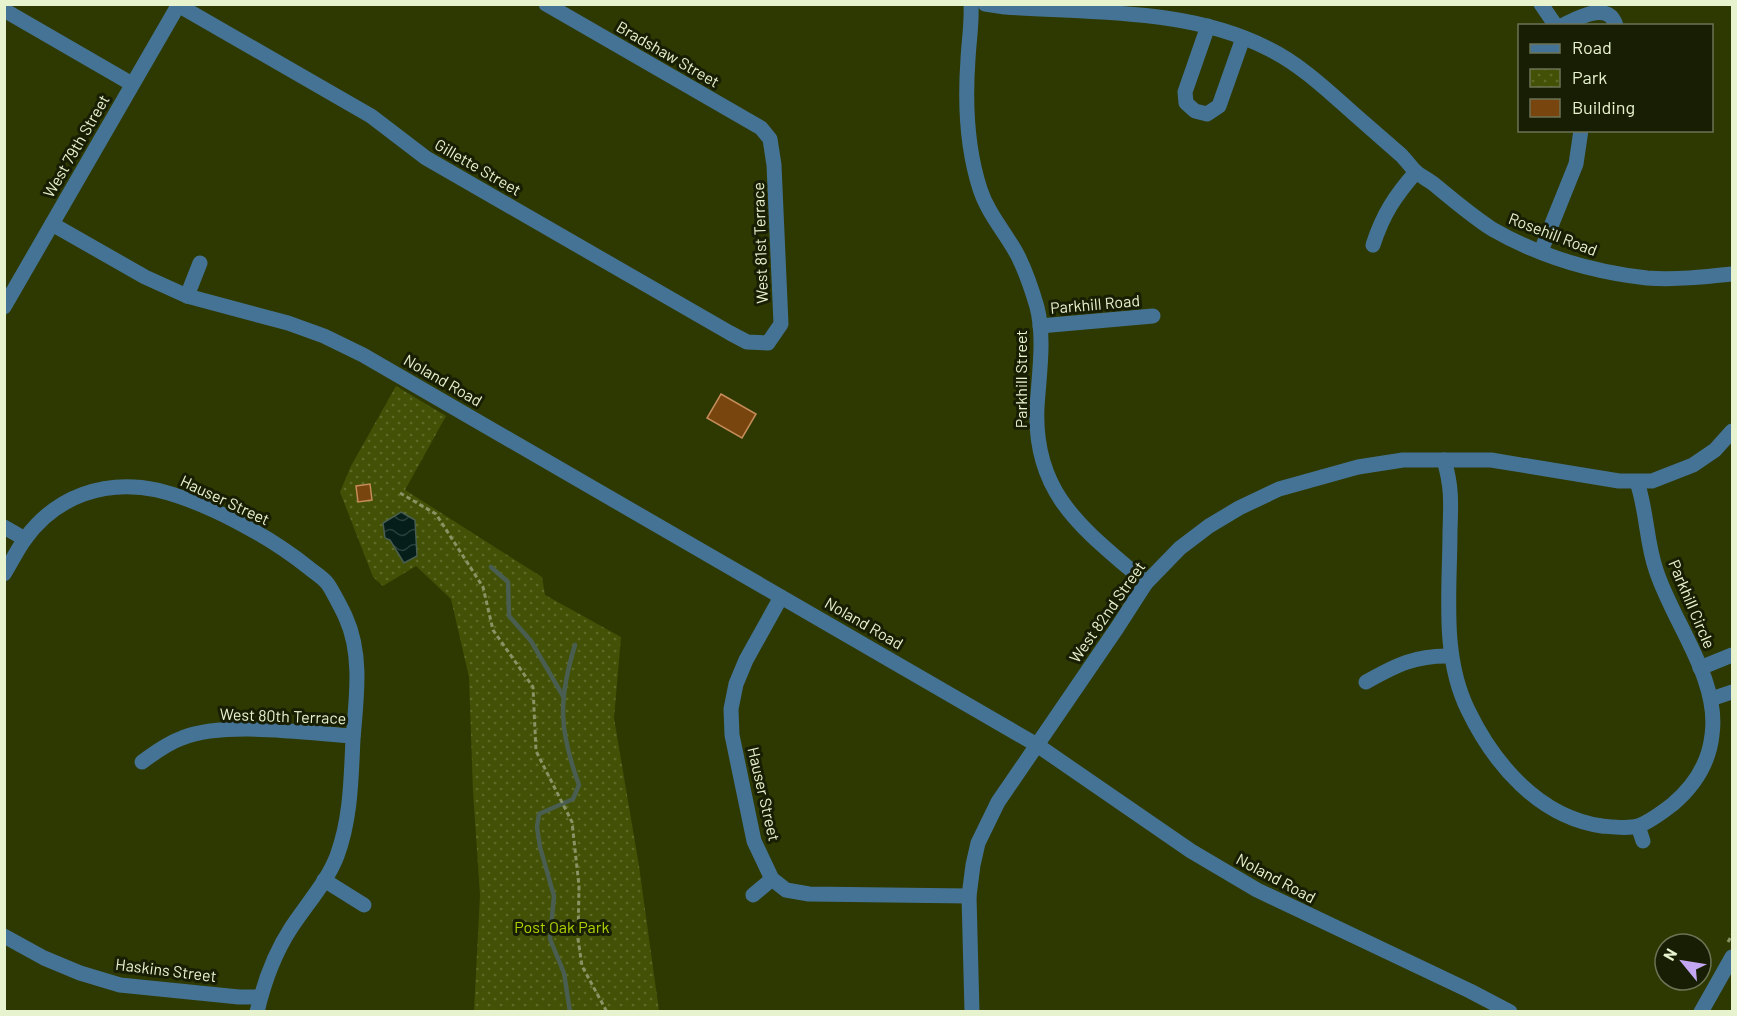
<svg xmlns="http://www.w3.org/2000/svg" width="1737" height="1016" font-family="Barlow,sans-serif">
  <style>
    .park { fill: url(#park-dots) }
    .water { fill: url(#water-waves); stroke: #495e50; stroke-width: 1.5 }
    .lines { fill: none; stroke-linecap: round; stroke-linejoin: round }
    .stream { stroke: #495e50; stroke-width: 4.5 }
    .building { fill: #78450e; stroke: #c58c5a; stroke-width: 1.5 }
    .path { stroke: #899466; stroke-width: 3; stroke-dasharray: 4.5 3; stroke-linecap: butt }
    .minor { stroke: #457395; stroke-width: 15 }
    .labels { text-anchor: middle; stroke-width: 6; stroke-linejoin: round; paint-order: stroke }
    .street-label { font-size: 16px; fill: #e7f2cf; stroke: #181e03 }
    .park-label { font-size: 16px; fill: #afd206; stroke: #181e03 }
  </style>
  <defs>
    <pattern id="park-dots" width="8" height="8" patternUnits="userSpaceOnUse" patternTransform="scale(1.5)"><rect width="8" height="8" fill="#425105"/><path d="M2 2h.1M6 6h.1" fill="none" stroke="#5d6a28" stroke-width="1.8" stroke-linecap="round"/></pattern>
    <pattern id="water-waves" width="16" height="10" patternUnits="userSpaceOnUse" patternTransform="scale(1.5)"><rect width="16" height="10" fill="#051e1a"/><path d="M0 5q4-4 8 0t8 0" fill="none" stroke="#293f3a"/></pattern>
  </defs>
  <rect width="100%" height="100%" fill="#2e3901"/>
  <!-- park -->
  <path class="park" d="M 396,386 L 446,416 L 405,490 L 542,577 L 545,595 L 621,637 L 614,718 L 639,866 L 659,1011 L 474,1011 L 480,895 L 473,791 L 469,677 L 451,599 L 416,566 L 383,586 L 373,577 L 340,492 L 351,466 Z"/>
  <!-- water -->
  <path class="water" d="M 401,512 L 415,520 L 417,556 L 404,563 L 390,540 L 385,538 L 383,523 Z"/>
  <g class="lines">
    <!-- stream -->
    <g class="stream">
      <path d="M 491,567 L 508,582 L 509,616 L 531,641 L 563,696"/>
      <path d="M 570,1012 L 564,973 L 550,939 L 554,896 L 540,847 L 537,827 L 539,814 L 573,799 L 579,785 C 559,730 558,700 575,645"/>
    </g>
  </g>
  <!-- building -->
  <g class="building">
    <path d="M 721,394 L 756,414 L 742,438 L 707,418 Z"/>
    <path d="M 370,484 L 372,500 L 358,502 L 356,486 Z"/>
  </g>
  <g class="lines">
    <!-- path -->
    <g class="path">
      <path d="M 400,493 L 436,514 L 483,587 L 493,630 L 533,687 L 536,751 L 572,822 L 579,886 L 578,939 L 582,966 L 607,1012"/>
      <path d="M 1728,942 L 1732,935"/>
    </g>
    <!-- minor -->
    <g class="minor">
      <path d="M 971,4 C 972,23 969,40 968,59 C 965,101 967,149 980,189 C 988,214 1006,233 1018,256 C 1026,272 1032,290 1037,307 C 1045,338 1039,375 1037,407 C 1033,496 1085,530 1146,583"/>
      <path d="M 985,4 L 1005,7 C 1091,13 1188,8 1267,48 C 1300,64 1326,89 1353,113 C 1369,127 1385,141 1401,155 C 1406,160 1411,167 1416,172 C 1422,177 1429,180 1435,185 C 1453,200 1472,216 1492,229 C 1539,256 1593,272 1647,278 C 1675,280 1704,277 1732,274"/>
      <path d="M 1541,4 L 1556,26"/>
      <path d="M 178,5 L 371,116 L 426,158 L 730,333 L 747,342 L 768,343 L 781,324 L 774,165 L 770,139 L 761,128 L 546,4"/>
      <path d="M 4,10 L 132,84"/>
      <path d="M 1208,26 L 1185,92 L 1186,103 L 1195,111 L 1207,114 L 1219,106 L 1243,38"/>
      <path d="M 1561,26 C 1578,18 1609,0 1616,26"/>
      <path d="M 52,224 L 145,277 L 187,296 L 288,323 L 324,336 L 363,355 L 1037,745 L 1191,851 L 1257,890 L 1470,991 L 1510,1012"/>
      <path d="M 1373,245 C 1383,214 1395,196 1416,172"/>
      <path d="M 1541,251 L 1576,164 L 1581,130"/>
      <path d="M 187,296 L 200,263"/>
      <path d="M 4,307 L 179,4"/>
      <path d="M 1040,326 L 1153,316"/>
      <path d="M 1444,460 C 1452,487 1451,503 1450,531 C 1450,590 1441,655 1468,710 C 1494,764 1539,817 1602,826 C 1613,827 1628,829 1638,826 C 1650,822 1664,811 1673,804 C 1694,786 1709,763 1712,735 C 1720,679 1673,623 1656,570 C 1646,541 1647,511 1637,482"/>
      <path d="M 4,527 L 25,539"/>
      <path d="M 4,574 C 11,563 17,550 25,539 C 56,496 105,479 157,490 C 207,502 269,536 309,568 C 315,573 322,577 327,583 C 330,586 344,613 346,618 C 363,656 356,700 353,739 C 351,779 351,818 337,856 C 327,882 306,905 291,928 C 274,954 264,982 257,1012"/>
      <path d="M 781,597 L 746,660 L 736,684 L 731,709 L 732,735 L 754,841 L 772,879 L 786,890 L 809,894 L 969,896"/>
      <path d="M 1700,668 L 1732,655"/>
      <path d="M 1366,682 C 1396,665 1416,655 1451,656"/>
      <path d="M 1711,699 L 1732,692"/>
      <path d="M 142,762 C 154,753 168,743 182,738 C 224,721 307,733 353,736"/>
      <path d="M 1638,826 L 1643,841"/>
      <path d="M 324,880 L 364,905"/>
      <path d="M 753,895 L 772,879"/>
      <path d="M 4,936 L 44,958 L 80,973 L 120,985 L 239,997 L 260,997"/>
      <path d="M 972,1012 L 969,896 L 973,865 L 978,843 L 998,802 L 1117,628 L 1146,583 L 1180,548 L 1209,526 L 1239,508 L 1279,489 L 1358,467 L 1403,460 L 1491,460 L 1619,481 L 1652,481 L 1693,465 L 1715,450 L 1732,431"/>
      <path d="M 1701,1012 L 1732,957"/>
    </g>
  </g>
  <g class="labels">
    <!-- street labels -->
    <g class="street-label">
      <text transform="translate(668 54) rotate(30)" y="6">Bradshaw Street</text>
      <text transform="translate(76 146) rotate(-60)" y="6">West 79th Street</text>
      <text transform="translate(478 167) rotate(30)" y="6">Gillette Street</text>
      <text transform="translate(1553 234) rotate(21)" y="6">Rosehill Road</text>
      <text transform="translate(760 243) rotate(-92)" y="6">West 81st Terrace</text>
      <text transform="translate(1095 304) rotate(-5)" y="6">Parkhill Road</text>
      <text transform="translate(1021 379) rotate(-90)" y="6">Parkhill Street</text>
      <text transform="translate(443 380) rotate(30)" y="6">Noland Road</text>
      <text transform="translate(225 500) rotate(25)" y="6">Hauser Street</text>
      <text transform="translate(1692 604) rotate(67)" y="6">Parkhill Circle</text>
      <text transform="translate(1107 612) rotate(-55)" y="6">West 82nd Street</text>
      <text transform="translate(864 623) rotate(30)" y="6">Noland Road</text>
      <text transform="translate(283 716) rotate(2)" y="6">West 80th Terrace</text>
      <text transform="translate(764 794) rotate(77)" y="6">Hauser Street</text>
      <text transform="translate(1276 878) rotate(28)" y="6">Noland Road</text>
      <text transform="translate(166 970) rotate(7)" y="6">Haskins Street</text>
    </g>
    <!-- park labels -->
    <g class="park-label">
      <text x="562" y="933">Post Oak Park</text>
    </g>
  </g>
  <!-- border -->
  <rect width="1737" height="1016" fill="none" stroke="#e7f2cf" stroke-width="12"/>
  <!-- legend -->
  <rect x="1518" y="24" width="195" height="108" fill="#181e03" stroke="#6b7355" stroke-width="1.5"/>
  <rect x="1530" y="44" width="30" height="9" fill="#457395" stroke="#6b7355" stroke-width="1.5"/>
  <text x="1572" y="54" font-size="18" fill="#e7f2cf">Road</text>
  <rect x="1530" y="69" width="30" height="18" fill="url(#park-dots)" stroke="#6b7355" stroke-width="1.5"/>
  <text x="1572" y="84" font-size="18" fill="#e7f2cf">Park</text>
  <rect x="1530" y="99" width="30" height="18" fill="#78450e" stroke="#6b7355" stroke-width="1.5"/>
  <text x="1572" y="114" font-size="18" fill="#e7f2cf">Building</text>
  <!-- north arrow -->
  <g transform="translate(1683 962) rotate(300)"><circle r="28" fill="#181e03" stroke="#6b7355" stroke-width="1.5"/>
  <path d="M0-4.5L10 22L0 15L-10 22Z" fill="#c3a7f2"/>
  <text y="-9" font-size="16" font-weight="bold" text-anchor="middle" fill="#e7f2cf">N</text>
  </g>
</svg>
